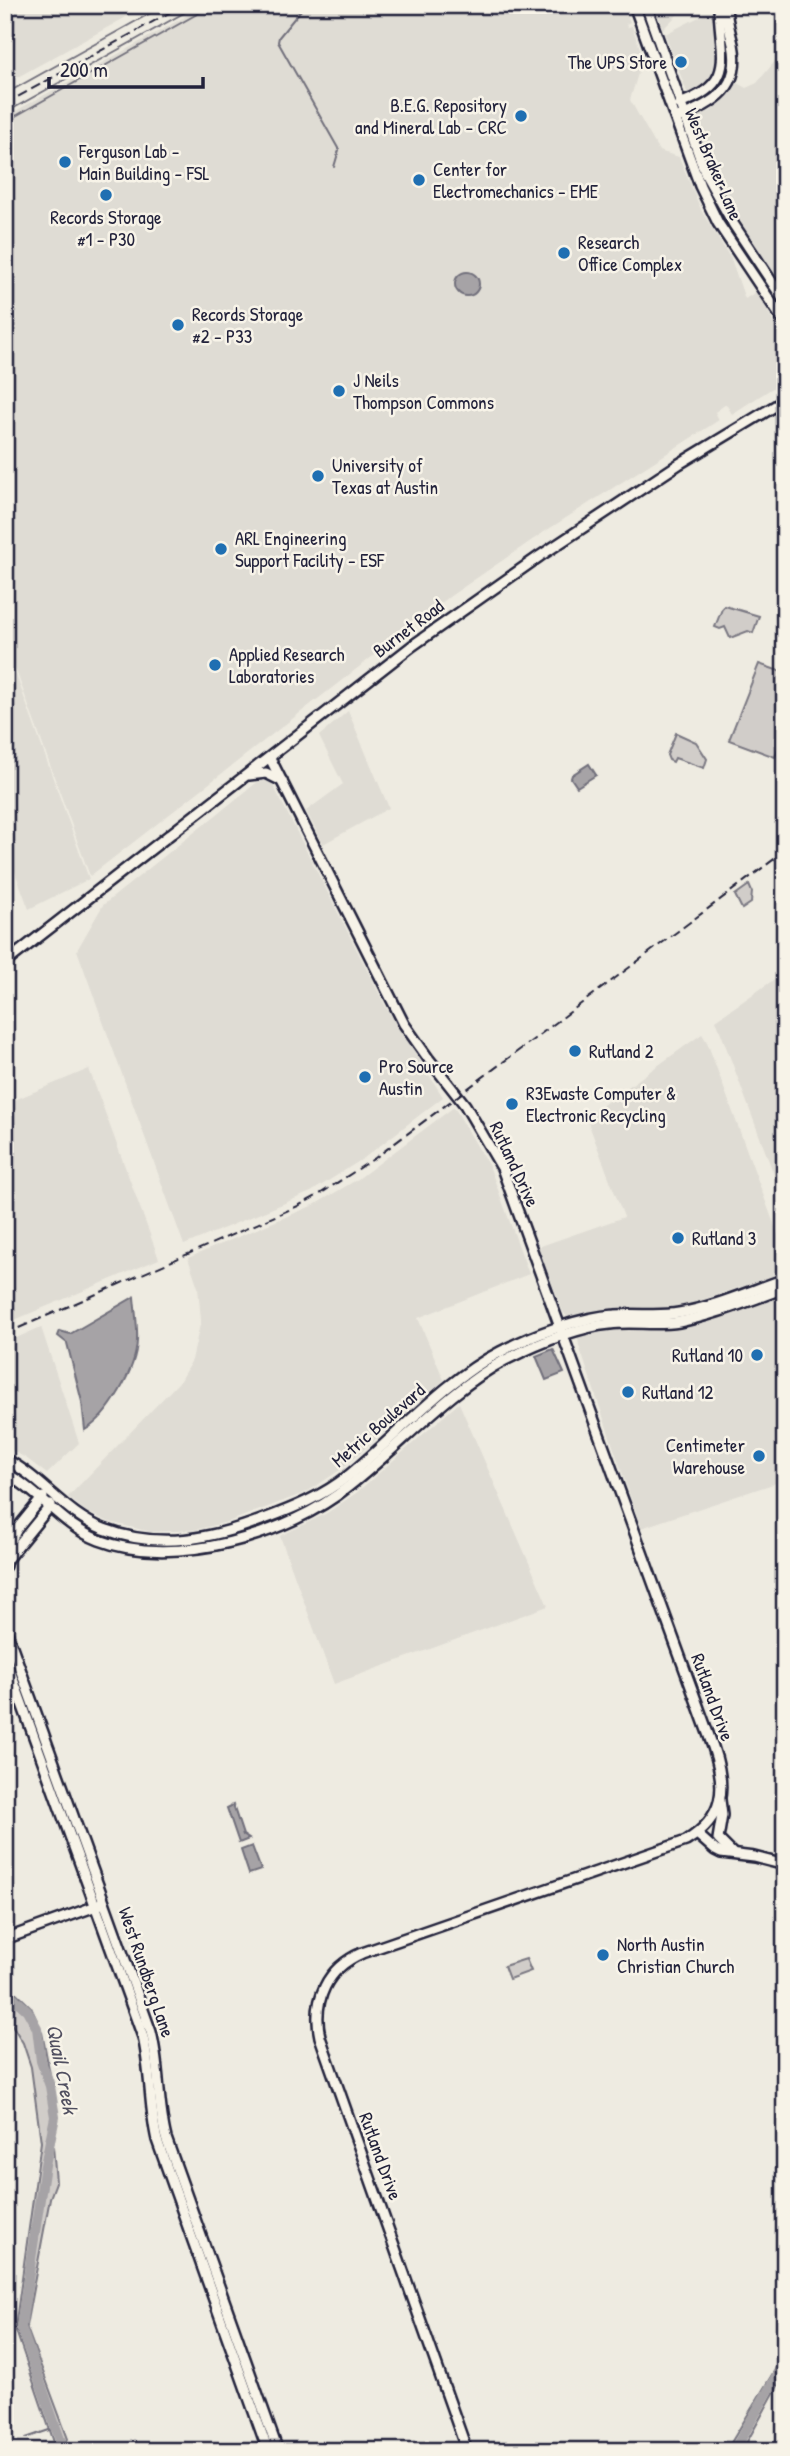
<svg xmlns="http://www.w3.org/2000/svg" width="790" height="2456" font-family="'Patrick Hand',sans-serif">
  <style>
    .built { fill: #dfdcd4 }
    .green { fill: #d1cdc9; stroke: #7a7882; stroke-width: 2 }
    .water { fill: #a6a3a6; stroke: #716f7b; stroke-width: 2 }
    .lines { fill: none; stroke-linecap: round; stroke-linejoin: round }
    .stream { stroke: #716f7b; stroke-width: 2 }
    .river { stroke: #a6a3a6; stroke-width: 10 }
    .secondary-casing { stroke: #22223b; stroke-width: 14 }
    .secondary { stroke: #f7f3e8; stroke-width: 9 }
    .rail { stroke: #22223b; stroke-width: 2; stroke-dasharray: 10 5; stroke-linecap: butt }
    .poi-dot { fill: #1f6fb2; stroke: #f7f3e8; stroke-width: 2.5 }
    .labels { text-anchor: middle; stroke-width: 5; stroke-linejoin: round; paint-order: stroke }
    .poi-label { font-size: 19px; fill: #22223b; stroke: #f7f3e8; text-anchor: start }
    .street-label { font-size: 19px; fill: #22223b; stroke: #f7f3e8 }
    .water-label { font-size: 21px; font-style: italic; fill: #504f60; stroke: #f7f3e8 }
  </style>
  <rect width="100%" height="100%" fill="#eeebe1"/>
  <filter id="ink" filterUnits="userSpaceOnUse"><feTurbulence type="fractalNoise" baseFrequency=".0143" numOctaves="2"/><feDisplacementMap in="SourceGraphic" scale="14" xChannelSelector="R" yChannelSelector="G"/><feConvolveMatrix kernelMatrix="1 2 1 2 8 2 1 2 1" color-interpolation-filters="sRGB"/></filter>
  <g filter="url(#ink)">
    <!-- built -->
    <g class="built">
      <path d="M 5,5 L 148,5 L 5,84 Z"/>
      <path d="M 206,5 L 622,5 L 630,22 L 626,24 L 628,27 L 632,26 L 643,57 L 630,100 L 659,151 L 679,157 L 702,212 L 731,259 L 745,299 L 756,292 L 763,303 L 785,342 L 785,380 L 732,414 L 726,404 L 715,412 L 719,420 L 544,532 L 449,597 L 90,876 L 5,640 L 5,117 Z"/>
      <path d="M 654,5 L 687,5 L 663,29 Z"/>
      <path d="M 707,13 L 712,14 L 721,53 L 718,65 L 705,84 L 688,95 L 665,34 Z"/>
      <path d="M 785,49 L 785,291 L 750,238 L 707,159 L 695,125 L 700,116 L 711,111 L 737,83 L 746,88 L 757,83 Z"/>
      <path d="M 5,644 L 89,879 L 29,909 L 5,846 Z"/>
      <path d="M 348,711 L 389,808 L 323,844 L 306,811 L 343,784 L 319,736 Z"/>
      <path d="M 260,780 L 272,783 L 386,1007 L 443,1097 L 364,1158 L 311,1192 L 184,1245 L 77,950 L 103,905 Z"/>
      <path d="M 785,972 L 785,1204 L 716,1020 Z"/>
      <path d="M 702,1034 L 707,1042 L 785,1254 L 785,1272 L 685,1306 L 657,1309 L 604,1310 L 569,1319 L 563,1312 L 538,1247 L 624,1217 L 586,1117 Z"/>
      <path d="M 89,1069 L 159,1259 L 5,1324 L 5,1104 Z"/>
      <path d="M 454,1107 L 490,1168 L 529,1274 L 418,1318 L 444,1380 L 340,1470 L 307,1492 L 228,1522 L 195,1530 L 151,1532 L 109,1522 L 87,1512 L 68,1497 L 179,1382 L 192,1360 L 201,1320 L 198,1287 L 188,1258 L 314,1205 L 358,1179 Z"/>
      <path d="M 785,1294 L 785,1480 L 641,1528 L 579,1346 L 578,1338 L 607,1329 L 645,1331 L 671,1329 L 707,1320 Z"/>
      <path d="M 41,1327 L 79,1443 L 47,1474 L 26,1458 L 5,1447 L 5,1343 Z"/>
      <path d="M 459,1403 L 548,1606 L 334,1684 L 280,1536 L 327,1513 L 356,1493 Z"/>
    </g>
    <!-- green -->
    <g class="green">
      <path d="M 725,606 L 759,616 L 753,633 L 748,631 L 730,638 L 725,627 L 720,629 L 715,627 L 722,609 Z"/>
      <path d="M 759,664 L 785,673 L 785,730 L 775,757 L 729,740 Z"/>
      <path d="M 676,733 L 696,742 L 707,759 L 704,768 L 675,758 L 673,762 L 669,760 L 667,755 Z"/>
      <path d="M 749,885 L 752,892 L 751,903 L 742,909 L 735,895 Z"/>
      <path d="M 526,1959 L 531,1971 L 509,1979 L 504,1966 Z"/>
      <path d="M 5,1982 L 31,2007 L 42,2032 L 57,2111 L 53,2146 L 56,2182 L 50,2198 L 26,2326 L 68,2439 L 56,2448 L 15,2328 L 41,2142 L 31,2067 L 23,2043 L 5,2013 Z"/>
      <path d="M 785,2353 L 785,2373 L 742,2451 L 726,2451 Z"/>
    </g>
    <!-- water -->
    <g class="water">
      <circle cx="467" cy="284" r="12"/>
      <path d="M 589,764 L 596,775 L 577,787 L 571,778 L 572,775 Z"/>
      <path d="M 134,1297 C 135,1311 138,1327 137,1341 C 136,1369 109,1416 85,1430 L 82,1402 L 67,1343 L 58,1336 L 60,1331 L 70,1334 Z"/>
      <path d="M 553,1349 L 564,1373 L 546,1380 L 536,1356 Z"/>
      <path d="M 233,1805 L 243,1835 L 249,1839 L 239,1843 L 227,1808 Z"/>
      <path d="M 252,1846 L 261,1870 L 249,1874 L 241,1850 Z"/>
    </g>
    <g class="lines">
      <!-- stream -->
      <g class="stream">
        <path d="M 305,5 L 279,37 L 278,42 L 339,150 L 334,167"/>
        <path d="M 5,94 L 165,5"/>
        <path d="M 5,113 L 198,5"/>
        <path d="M 5,122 L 213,5"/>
        <path d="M 26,2438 L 52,2429 L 56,2430"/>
        <path d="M 5,2447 L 13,2443"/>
      </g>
      <!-- river -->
      <g class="river">
        <path d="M 5,1990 L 27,2010 L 37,2028 L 41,2061 L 50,2086 L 55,2117 L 45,2165 L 21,2327 L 64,2451"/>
        <path d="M 734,2451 L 785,2361"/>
      </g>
      <defs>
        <g id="secondary">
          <path d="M 634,5 L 700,186 L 718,223 L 785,323"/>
          <path d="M 646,5 L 706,175 L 734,225 L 785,302"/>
          <path d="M 679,104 C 740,83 719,53 719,5"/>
          <path d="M 680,117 C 715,102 742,88 733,44 C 730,31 726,19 726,5"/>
          <path d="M 270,758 L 404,1024 L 428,1058 L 465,1105 L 502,1168 L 713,1747 C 727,1788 725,1817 686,1841 L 362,1953 C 327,1968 312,2000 320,2037 L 467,2451"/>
          <path d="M 249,775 L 266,773 L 282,781"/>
          <path d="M 5,963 L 412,646 L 540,556 L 679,464 L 785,400"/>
          <path d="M 5,1459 C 42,1478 65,1514 104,1529 C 159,1550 211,1539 264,1519 C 294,1508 323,1496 348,1476 C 396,1437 445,1380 500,1352 C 532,1335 580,1317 615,1315 C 637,1313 658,1317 679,1313 C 715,1307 750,1291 785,1279"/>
          <path d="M 5,1473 C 40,1491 62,1526 99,1540 C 174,1569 289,1535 349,1486 C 399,1447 450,1389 505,1360 C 535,1345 578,1327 610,1324 C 633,1321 656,1326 679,1322 C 715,1315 750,1300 785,1288"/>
          <path d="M 7,1559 L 51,1505"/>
          <path d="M 5,1566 L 9,1544 L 17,1529 L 43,1497"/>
          <path d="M 5,1627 L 151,2032 C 160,2067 157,2103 166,2138 L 278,2451"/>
          <path d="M 5,1657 L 143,2037 C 151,2071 149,2106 157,2140 L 268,2451"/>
          <path d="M 720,1800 L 722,1815 L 718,1839 L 732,1853"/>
          <path d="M 697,1834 L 715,1850 L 721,1853 L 754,1857 L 785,1865"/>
          <path d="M 5,1939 L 99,1905"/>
        </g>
      </defs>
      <!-- secondary casing -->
      <use href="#secondary" class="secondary-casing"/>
      <!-- secondary -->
      <use href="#secondary" class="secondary"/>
      <!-- rail -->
      <g class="rail">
        <path d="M 5,104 L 183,5"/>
        <path d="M 5,1334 L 298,1206 L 320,1194 L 375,1158 L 785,851"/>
      </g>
    </g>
  </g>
  <!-- markers -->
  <g class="poi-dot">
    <circle cx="681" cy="62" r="7"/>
    <circle cx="521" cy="116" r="7"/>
    <circle cx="65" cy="162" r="7"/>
    <circle cx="419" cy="180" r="7"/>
    <circle cx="106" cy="195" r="7"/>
    <circle cx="564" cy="253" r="7"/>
    <circle cx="178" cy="325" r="7"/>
    <circle cx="339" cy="391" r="7"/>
    <circle cx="318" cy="476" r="7"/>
    <circle cx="221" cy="549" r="7"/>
    <circle cx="215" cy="665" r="7"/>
    <circle cx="575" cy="1051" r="7"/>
    <circle cx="365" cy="1077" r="7"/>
    <circle cx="512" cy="1104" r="7"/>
    <circle cx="678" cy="1238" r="7"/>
    <circle cx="757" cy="1355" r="7"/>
    <circle cx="628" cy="1392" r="7"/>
    <circle cx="759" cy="1456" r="7"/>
    <circle cx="603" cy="1955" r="7"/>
  </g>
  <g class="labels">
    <!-- poi labels -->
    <g class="poi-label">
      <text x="667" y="69" text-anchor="end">The UPS Store</text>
      <text x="507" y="112" text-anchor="end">B.E.G. Repository<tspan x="507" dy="22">and Mineral Lab - CRC</tspan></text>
      <text x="79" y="158">Ferguson Lab -<tspan x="79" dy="22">Main Building - FSL</tspan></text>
      <text x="433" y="176">Center for<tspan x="433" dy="22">Electromechanics - EME</tspan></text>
      <text x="106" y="224" text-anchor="middle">Records Storage<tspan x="106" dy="22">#1 - P30</tspan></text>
      <text x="578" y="249">Research<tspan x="578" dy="22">Office Complex</tspan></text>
      <text x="192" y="321">Records Storage<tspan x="192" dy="22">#2 - P33</tspan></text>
      <text x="353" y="387">J Neils<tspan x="353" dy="22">Thompson Commons</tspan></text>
      <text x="332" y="472">University of<tspan x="332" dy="22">Texas at Austin</tspan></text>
      <text x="235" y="545">ARL Engineering<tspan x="235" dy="22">Support Facility - ESF</tspan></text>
      <text x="229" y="661">Applied Research<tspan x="229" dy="22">Laboratories</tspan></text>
      <text x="589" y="1058">Rutland 2</text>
      <text x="379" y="1073">Pro Source<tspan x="379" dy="22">Austin</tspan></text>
      <text x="526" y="1100">R3Ewaste Computer &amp;<tspan x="526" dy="22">Electronic Recycling</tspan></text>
      <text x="692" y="1245">Rutland 3</text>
      <text x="743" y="1362" text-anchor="end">Rutland 10</text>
      <text x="642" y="1399">Rutland 12</text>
      <text x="745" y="1452" text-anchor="end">Centimeter<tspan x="745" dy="22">Warehouse</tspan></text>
      <text x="617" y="1951">North Austin<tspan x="617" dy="22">Christian Church</tspan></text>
    </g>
    <!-- street labels -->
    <g class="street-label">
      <text transform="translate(714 164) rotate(67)" y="7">West Braker Lane</text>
      <text transform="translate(408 628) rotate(-37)" y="7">Burnet Road</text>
      <text transform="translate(515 1164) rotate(65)" y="7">Rutland Drive</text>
      <text transform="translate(378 1425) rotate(-41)" y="7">Metric Boulevard</text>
      <text transform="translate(713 1697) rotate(70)" y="7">Rutland Drive</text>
      <text transform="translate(147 1972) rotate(71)" y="7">West Rundberg Lane</text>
      <text transform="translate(381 2156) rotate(70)" y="7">Rutland Drive</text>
    </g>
    <!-- water labels -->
    <g class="water-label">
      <text transform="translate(62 2069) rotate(79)" y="7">Quail Creek</text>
    </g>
  </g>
  <!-- margin -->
  <rect width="790" height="2456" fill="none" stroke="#f7f3e8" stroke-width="28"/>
  <rect x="14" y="14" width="762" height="2428" fill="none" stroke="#22223b" stroke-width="2.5" filter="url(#ink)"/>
  <!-- scale -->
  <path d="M49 77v10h154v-10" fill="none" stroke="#22223b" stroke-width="3.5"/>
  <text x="60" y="77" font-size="21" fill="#22223b" stroke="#f7f3e8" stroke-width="5" paint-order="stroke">200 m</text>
</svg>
